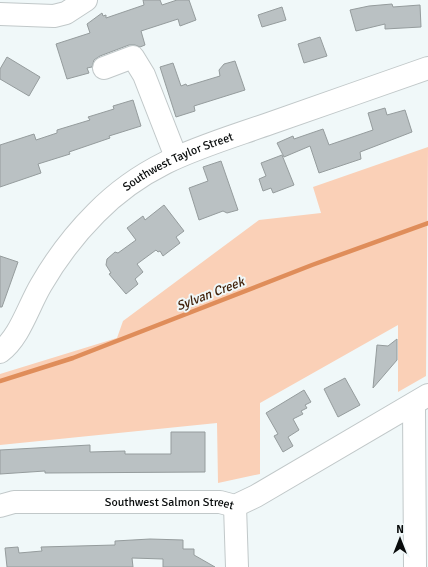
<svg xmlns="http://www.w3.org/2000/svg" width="428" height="567" font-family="Signika,sans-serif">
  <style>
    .green { fill: #fad0b7 }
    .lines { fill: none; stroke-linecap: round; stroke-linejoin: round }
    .stream { stroke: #df8d5a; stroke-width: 4.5 }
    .building { fill: #bac1c3; stroke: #959c9d }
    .minor-casing { stroke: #c1c8c9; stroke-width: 24 }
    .minor { stroke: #fff; stroke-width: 22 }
    .labels { text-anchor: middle; stroke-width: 4; stroke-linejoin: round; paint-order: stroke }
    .street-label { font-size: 12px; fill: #090c0c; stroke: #f0f8f9 }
    .water-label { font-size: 13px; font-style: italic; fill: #42220b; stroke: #f0f8f9 }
  </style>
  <rect width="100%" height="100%" fill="#f0f8f9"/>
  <!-- green -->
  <path class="green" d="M 428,147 L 426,376 L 398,392 L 398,325 L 260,403 L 260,474 L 218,483 L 217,423 L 0,445 L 0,374 L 117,338 L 123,321 L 259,220 L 321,213 L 313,187 Z"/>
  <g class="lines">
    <!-- stream -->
    <path class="stream" d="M 0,381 L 73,358 L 312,265 L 428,223"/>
  </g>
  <!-- building -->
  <g class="building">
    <path d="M 143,0 L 160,0 L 162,5 L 177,0 L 189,0 L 196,20 L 180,26 L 178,19 L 141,31 L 145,45 L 140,47 L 135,45 L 129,45 L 100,56 L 94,60 L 92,67 L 87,68 L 89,73 L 67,79 L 56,44 L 90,33 L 87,24 L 102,13 L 103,16 L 106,15 L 106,18 L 144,5 Z"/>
    <path d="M 392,4 L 393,7 L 420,5 L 421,27 L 385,29 L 385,24 L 356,31 L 350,10 L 369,6 Z"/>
    <path d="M 282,7 L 286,20 L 262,27 L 258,15 Z"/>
    <path d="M 320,37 L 327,56 L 304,63 L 298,44 Z"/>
    <path d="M 7,57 L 40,77 L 29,96 L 0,79 L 0,69 Z"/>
    <path d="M 235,61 L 245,90 L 194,106 L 195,111 L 176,117 L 160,67 L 173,63 L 181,86 L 186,84 L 187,86 L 220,76 L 219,70 L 224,64 Z"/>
    <path d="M 133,100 L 141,126 L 109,136 L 110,138 L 69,152 L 70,154 L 38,164 L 41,173 L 0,187 L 0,145 L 34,134 L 36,140 L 57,133 L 57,130 L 90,120 L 88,117 L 114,109 L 113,106 Z"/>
    <path d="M 385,108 L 387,115 L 405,110 L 412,132 L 360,152 L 361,159 L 319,173 L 310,146 L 284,157 L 277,143 L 293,136 L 294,139 L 323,129 L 329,145 L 373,130 L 368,113 Z"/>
    <path d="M 282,155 L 294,185 L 273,193 L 271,188 L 263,191 L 259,179 L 266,176 L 261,163 Z"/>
    <path d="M 221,161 L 238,210 L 227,213 L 223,211 L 199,220 L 189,188 L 208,181 L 203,167 Z"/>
    <path d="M 164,205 L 184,231 L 176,237 L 180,243 L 163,256 L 160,251 L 158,252 L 156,250 L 137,264 L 143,272 L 135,279 L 138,284 L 126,294 L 109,274 L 111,273 L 106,265 L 107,259 L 115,252 L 118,253 L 136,240 L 127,228 L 143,216 L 145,220 Z"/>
    <path d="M 0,256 L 18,262 L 2,307 L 0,307 Z"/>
    <path d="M 397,339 L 397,360 L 373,388 L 377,345 L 388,346 Z"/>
    <path d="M 345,378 L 360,405 L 338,417 L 324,389 Z"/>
    <path d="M 304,390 L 311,402 L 305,405 L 307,408 L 301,411 L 303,414 L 293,419 L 299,430 L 288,437 L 293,446 L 283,452 L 274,436 L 278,434 L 266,413 Z"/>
    <path d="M 171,432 L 205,432 L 205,472 L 45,473 L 45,471 L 0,474 L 0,450 L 90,445 L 90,452 L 125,451 L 125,454 L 171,454 Z"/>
    <path d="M 150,539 L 183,540 L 183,549 L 194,549 L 194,555 L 215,567 L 163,567 L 163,559 L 132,558 L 133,567 L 7,567 L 5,548 L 18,547 L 19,553 L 42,551 L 41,547 L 115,545 L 115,541 Z"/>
  </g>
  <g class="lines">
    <defs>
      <g id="minor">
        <path d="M 0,14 L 54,16 L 66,13 L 86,0"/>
        <path d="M 104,68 L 133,57 L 144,75 L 176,157"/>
        <path id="s1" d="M 0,352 C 20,337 28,307 41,285 C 56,259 74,235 96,213 C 148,160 203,147 271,123 C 323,105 376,86 428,68"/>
        <path d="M 414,404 L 415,567"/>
        <path id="s2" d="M 0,506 L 14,502 L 220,502 L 235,506 L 256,496 L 428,395"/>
        <path d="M 235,506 L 237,567"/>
      </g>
    </defs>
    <!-- minor casing -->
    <use href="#minor" class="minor-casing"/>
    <!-- minor -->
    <use href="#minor" class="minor"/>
  </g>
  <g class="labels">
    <!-- street labels -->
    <g class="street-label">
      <text dy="4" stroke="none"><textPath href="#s1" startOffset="268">Southwest Taylor Street</textPath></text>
      <text dy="4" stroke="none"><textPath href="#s2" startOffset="170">Southwest Salmon Street</textPath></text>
    </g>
    <!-- water labels -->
    <g class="water-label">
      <text transform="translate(210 293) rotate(-21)" y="5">Sylvan Creek</text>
    </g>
  </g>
  <!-- north arrow -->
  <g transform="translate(400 539)" stroke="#f0f8f9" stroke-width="3" paint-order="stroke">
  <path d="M0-3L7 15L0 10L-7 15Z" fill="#090c0c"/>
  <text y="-6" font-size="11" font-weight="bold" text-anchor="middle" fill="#090c0c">N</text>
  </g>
</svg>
